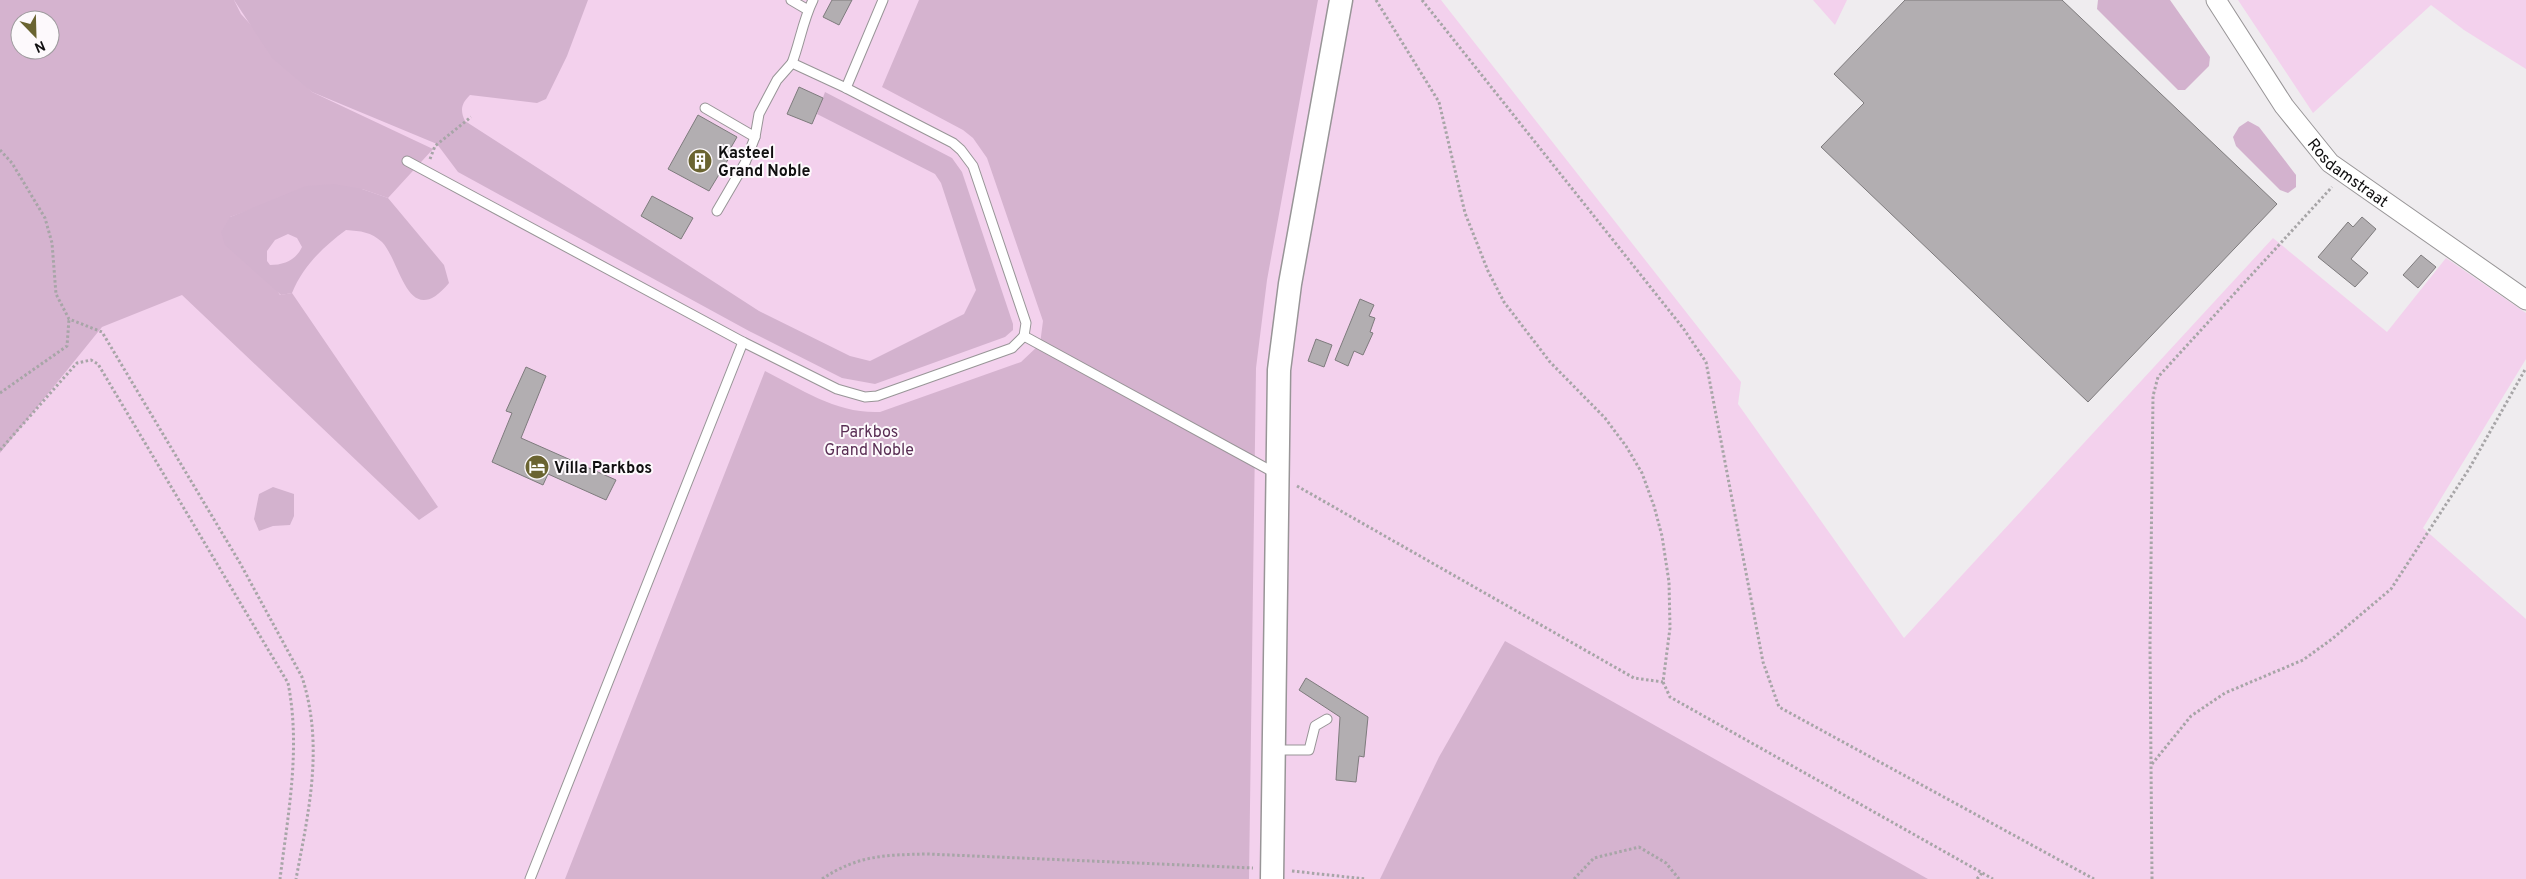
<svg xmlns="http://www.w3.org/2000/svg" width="2526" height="879" font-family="Overpass,sans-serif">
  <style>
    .green { fill: #f3d1ed; fill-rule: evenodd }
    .forest { fill: #d5b3cf; fill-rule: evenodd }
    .water { fill: #d3b2ce; fill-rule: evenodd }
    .building { fill: #b2aeb1; stroke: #7e7b7d }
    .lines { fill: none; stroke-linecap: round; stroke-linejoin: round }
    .service-casing { stroke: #989597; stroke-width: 11 }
    .minor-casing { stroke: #989597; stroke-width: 21 }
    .tertiary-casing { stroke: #989597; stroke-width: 25 }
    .path { stroke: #a7a5a7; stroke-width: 3; stroke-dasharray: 2.5 2.5; stroke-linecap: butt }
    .service { stroke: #fff; stroke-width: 9 }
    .minor { stroke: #fff; stroke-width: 19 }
    .tertiary { stroke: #fff; stroke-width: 22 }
    .labels { text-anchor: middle; stroke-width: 4; stroke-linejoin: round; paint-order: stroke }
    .poi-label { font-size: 16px; font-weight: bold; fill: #100f10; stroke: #fdf9fc; text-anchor: start }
    .street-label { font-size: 16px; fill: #100f10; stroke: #fdf9fc }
    .park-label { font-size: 16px; fill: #592e54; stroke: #fdf9fc }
  </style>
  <rect width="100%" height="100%" fill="#efecef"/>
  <!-- green -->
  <g class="green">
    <path d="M 0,0 L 1441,0 L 1741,382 L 1738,404 L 1904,638 L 2273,238 L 2387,332 L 2446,258 L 2526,313 L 2526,359 L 2423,528 L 2526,619 L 2526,879 L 0,879 ZM 20,20 L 50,20 L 50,50 L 20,50 Z"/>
    <path d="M 1813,0 L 1847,0 L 1835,25 Z"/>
    <path d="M 2238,0 L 2526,0 L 2526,69 L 2464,30 L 2431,5 L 2313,113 Z"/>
  </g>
  <!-- forest -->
  <g class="forest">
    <path d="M 0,0 L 234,0 L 241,14 L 312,92 L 433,149 L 388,198 L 362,189 L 274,201 L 230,217 L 280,295 L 292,293 L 438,507 L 419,520 L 182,295 L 102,327 L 0,453 ZM 20,20 L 50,20 L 50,50 L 20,50 Z"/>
    <path d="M 919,0 L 1318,0 L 1267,280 L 1256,368 L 1249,879 L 565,879 L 765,371 C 802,390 838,414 880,412 L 1021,362 L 1040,344 L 1043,321 L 987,158 L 973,138 L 963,130 L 882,87 Z"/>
    <path d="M 1505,641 L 1928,879 L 1380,879 L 1439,757 Z"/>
  </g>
  <!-- water -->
  <g class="water">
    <path d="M 234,0 L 588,0 L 567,56 L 546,99 L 537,103 L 470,95 C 461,104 460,110 465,121 L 759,311 L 850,356 L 870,361 L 964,314 L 976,290 L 941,183 L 935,174 L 817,114 L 825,92 L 952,158 L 962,172 L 1013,324 L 1013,330 L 1005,337 L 875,384 L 842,378 L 749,331 L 458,172 L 437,144 L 312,92 L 272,58 Z"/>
    <path d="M 2098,0 L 2170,0 L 2210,57 L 2209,66 L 2185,90 L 2178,90 L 2097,9 Z"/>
    <path d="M 2248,121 L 2259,127 L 2296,175 L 2296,187 L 2288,193 L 2280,190 L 2236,146 L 2233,137 L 2239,127 Z"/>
    <path d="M 334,184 L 362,189 L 388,198 L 444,265 L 449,283 C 408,332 401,262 382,242 C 371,232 361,231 346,230 C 323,247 303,266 292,293 L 281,295 L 225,245 L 221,232 L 230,217 L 306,186 ZM 288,234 L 297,238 L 302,247 C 296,260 284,265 270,265 L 267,261 L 267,251 L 275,240 Z"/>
    <path d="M 273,487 L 294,494 L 294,516 L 290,525 L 273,526 L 259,531 L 254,519 L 259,494 Z"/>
  </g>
  <!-- building -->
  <g class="building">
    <path d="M 832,0 L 852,0 L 839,25 L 823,17 Z"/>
    <path d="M 1905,0 L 2062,0 L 2277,204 L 2088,402 L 1821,147 L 1864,103 L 1834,74 Z"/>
    <path d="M 799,87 L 823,98 L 812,124 L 787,114 Z"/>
    <path d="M 698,115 L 737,137 L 729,151 L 732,153 L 709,191 L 668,169 Z"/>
    <path d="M 652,196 L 693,218 L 681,239 L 641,216 Z"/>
    <path d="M 2362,217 L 2376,229 L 2351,259 L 2368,273 L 2355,287 L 2318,257 L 2348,222 L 2353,227 Z"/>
    <path d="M 2421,255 L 2436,267 L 2418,288 L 2403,275 Z"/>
    <path d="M 1360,299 L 1374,305 L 1369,316 L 1375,318 L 1370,332 L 1373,333 L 1363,355 L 1354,351 L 1348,366 L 1335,360 Z"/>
    <path d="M 1316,339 L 1332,345 L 1324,367 L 1308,361 Z"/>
    <path d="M 526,367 L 546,376 L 521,438 L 616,480 L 606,500 L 548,474 L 543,485 L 492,462 L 512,413 L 506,411 Z"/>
    <path d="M 1306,678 L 1368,717 L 1364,757 L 1359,756 L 1356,782 L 1336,780 L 1340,717 L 1299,690 Z"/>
  </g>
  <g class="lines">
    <defs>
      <g id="service">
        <path d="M 791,0 L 808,10"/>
        <path d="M 792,63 C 800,42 803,20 813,0"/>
        <path d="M 846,88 L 883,0"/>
        <path d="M 705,108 L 755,137"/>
        <path d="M 407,161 L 743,342 L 837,389 L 865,397 L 877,396 L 1012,348 L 1024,336"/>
        <path d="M 717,211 L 745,163 L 755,137 L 759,114 L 777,80 L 792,63 L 846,88 L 953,143 L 961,150 L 973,166 L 1026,323 L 1024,336 L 1275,473"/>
        <path d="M 1274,750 L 1309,750 L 1315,726 L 1327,719"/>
        <path d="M 530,879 L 743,342"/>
      </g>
      <g id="minor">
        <path id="s1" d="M 2216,0 L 2284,106 L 2330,163 L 2526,300"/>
      </g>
      <path id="tertiary" d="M 1272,879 L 1279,370 L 1290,284 L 1341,0"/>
    </defs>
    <!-- service casing -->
    <use href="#service" class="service-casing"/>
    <!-- minor casing -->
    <use href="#minor" class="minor-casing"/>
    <!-- tertiary casing -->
    <use href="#tertiary" class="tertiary-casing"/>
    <!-- path -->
    <g class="path">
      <path d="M 1376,0 L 1439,102 L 1465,213 L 1488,271 L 1504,302 L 1550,362 L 1605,418 L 1626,446 L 1642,473 L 1654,506 L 1662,536 L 1669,582 L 1670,628 L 1663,682 L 1670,697 L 1993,879"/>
      <path d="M 1422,0 L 1683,328 L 1706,362 L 1763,662 L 1779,707 L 2094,879"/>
      <path d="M 0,150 L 12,163 L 45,218 L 52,243 L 56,294 L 69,319 L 102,332 L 240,563 L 302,677 C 324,745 309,810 296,879"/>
      <path d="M 430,159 L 435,146 L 471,117"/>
      <path d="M 0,393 L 67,346 L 69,319"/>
      <path d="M 0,450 L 77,363 L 91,360 L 98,364 L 288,683 C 301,748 288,814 280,879"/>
      <path d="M 1297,486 L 1634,678 L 1663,682"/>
      <path d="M 2152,764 L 2191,716 L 2225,693 L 2303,660 L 2332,639 L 2391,589 L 2469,469 L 2526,368"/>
      <path d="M 1292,871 L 1366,879"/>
      <path d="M 822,879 C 858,855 885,855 927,854 L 1253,868"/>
      <path d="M 1574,879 L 1594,858 L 1639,847 L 1666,863 L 1679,879"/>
      <path d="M 1977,879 L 1982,873"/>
      <path d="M 2152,879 L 2150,646 L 2153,396 L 2158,377 L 2332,187"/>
    </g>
    <!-- service -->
    <use href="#service" class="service"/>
    <!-- minor -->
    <use href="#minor" class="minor"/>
    <!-- tertiary -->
    <use href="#tertiary" class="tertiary"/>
  </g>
  <!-- icons -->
  <defs>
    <symbol id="building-disc" viewBox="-11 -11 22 22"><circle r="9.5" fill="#6a6431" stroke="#fdf9fc"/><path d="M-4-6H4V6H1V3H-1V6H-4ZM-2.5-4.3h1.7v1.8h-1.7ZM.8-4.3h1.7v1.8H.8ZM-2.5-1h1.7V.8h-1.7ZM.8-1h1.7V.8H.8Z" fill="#fff"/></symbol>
    <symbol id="hotel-disc" viewBox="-11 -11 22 22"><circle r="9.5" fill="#6a6431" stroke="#fdf9fc"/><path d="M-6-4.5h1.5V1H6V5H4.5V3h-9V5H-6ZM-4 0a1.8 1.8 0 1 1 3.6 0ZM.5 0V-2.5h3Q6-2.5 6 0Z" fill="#fff"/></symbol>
  </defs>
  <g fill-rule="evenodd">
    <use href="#building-disc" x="686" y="147" width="28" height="28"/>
    <use href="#hotel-disc" x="523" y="453" width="28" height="28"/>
  </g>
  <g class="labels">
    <!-- poi labels -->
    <g class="poi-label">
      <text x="718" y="158">Kasteel<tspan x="718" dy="18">Grand Noble</tspan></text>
      <text x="554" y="473">Villa Parkbos</text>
    </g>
    <!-- street labels -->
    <g class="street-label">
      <text dy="6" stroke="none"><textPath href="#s1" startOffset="219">Rosdamstraat</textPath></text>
    </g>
    <!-- park labels -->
    <g class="park-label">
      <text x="869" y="437">Parkbos<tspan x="869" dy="18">Grand Noble</tspan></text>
    </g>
  </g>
  <!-- north arrow -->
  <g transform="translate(35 35) rotate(157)"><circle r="24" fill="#fdf9fc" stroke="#9e9b9e"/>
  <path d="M0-4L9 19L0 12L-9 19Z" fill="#6a6431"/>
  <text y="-8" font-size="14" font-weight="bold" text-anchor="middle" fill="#100f10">N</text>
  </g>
</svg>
